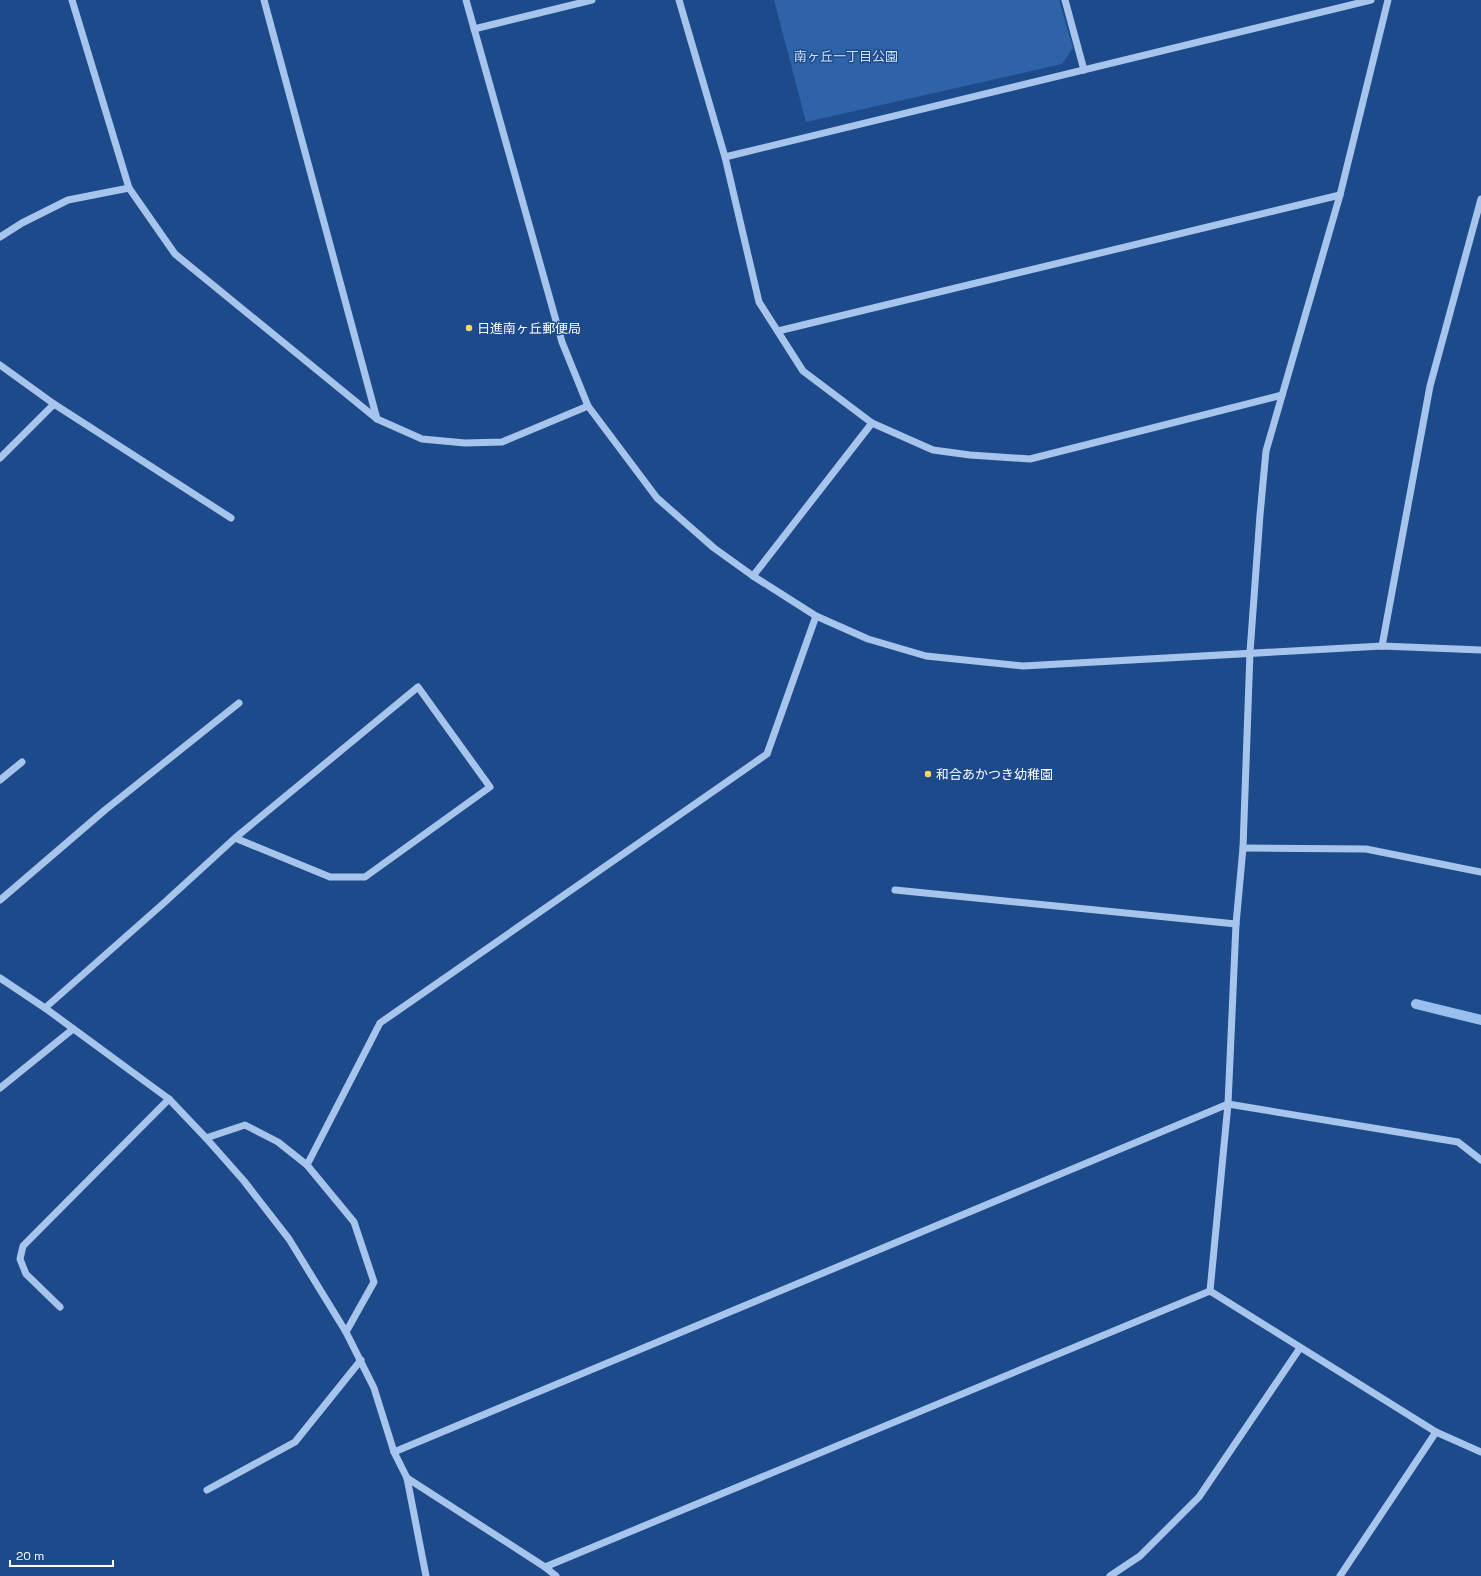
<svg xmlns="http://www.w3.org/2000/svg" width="1481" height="1576" font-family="'Space Grotesk','Noto Sans JP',sans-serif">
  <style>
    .green { fill: #2f63a8 }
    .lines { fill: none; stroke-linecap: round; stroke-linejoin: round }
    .stream { stroke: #9abfee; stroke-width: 10 }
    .minor { stroke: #a7c5ec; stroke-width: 7 }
    .poi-dot { fill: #fdd565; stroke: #1c4a8a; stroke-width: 1.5 }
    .labels { text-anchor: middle; stroke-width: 3; stroke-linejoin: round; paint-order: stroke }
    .park-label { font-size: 13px; fill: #cde0f9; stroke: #1c4a8a }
    .poi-label { font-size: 13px; fill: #fff; stroke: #1c4a8a; text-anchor: start }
  </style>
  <rect width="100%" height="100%" fill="#1c4a8a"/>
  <!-- green -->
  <path class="green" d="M 774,0 L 1059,0 L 1073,48 L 1062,64 L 806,122 Z"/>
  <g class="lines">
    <!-- stream -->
    <path class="stream" d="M 1416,1004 L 1481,1020"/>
    <!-- minor -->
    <g class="minor">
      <path d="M 72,0 L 129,188 L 175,254 L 377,419 L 422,439 L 465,443 L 502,442 L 588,406"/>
      <path d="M 264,0 L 377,419"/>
      <path d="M 466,0 L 562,342 L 588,406 L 657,498 L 714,548 L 753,576 L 816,616 L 868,639 L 926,656 L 1023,666 L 1382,646 L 1481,650"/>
      <path d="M 679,0 L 725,157 L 759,302 L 803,371 L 872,423 L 933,450 L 970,455 L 1030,459 L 1282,395"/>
      <path d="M 1065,0 L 1084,70"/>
      <path d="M 474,29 L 592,0"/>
      <path d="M 725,157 L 1371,0"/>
      <path d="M 0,237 L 22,223 L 68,200 L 129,188"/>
      <path d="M 778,331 L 1340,195"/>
      <path d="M 0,365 L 54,404 L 0,458"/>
      <path d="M 54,404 L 231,518"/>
      <path d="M 753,576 L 872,423"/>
      <path d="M 1382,646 L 1430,386 L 1481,199"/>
      <path d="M 0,780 L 22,762"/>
      <path d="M 1243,848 L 1366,849 L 1481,872"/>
      <path d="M 895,890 L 1236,924"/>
      <path d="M 0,900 L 105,810 L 239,703"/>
      <path d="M 0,978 L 45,1008 L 169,1099 L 206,1138 L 244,1181 L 289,1239 L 346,1332 L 374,1388 L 394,1452 L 407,1478 L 426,1576"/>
      <path d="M 45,1008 L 165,902 L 235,838 L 418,687 L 490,787 L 365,877 L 330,877 L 235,838"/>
      <path d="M 0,1088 L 73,1029"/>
      <path d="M 206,1138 L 245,1125 L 278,1142 L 307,1165 L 354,1222 L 374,1282 L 346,1332"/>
      <path d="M 307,1165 L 380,1023 L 767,754 L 816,616"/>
      <path d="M 1210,1291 L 1228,1104 L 1236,924 L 1243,848 L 1250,652 L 1260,515 L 1266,451 L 1340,195 L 1388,0"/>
      <path d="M 1210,1291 L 1436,1432 L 1481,1452"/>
      <path d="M 60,1307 L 26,1274 L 20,1259 L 23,1246 L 169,1099"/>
      <path d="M 394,1452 L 1228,1104 L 1458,1142 L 1481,1160"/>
      <path d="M 407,1478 L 545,1567 L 556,1576"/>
      <path d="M 207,1490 L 295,1442 L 361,1360"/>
      <path d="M 545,1567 L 1210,1291"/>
      <path d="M 1110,1576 L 1140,1556 L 1199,1497 L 1300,1348"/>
      <path d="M 1340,1576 L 1436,1432"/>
    </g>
  </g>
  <!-- markers -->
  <g class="poi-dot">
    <circle cx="469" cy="328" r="4"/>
    <circle cx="928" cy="774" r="4"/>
  </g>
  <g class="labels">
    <!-- park labels -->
    <g class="park-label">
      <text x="846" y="61">南ヶ丘一丁目公園</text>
    </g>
    <!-- poi labels -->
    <g class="poi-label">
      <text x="477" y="333">日進南ヶ丘郵便局</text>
      <text x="936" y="779">和合あかつき幼稚園</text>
    </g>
  </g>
  <!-- scale -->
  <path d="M10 1560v6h103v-6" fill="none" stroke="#ffffff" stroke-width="2"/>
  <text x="16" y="1560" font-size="12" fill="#ffffff" stroke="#1c4a8a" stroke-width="3" paint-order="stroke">20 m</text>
</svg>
